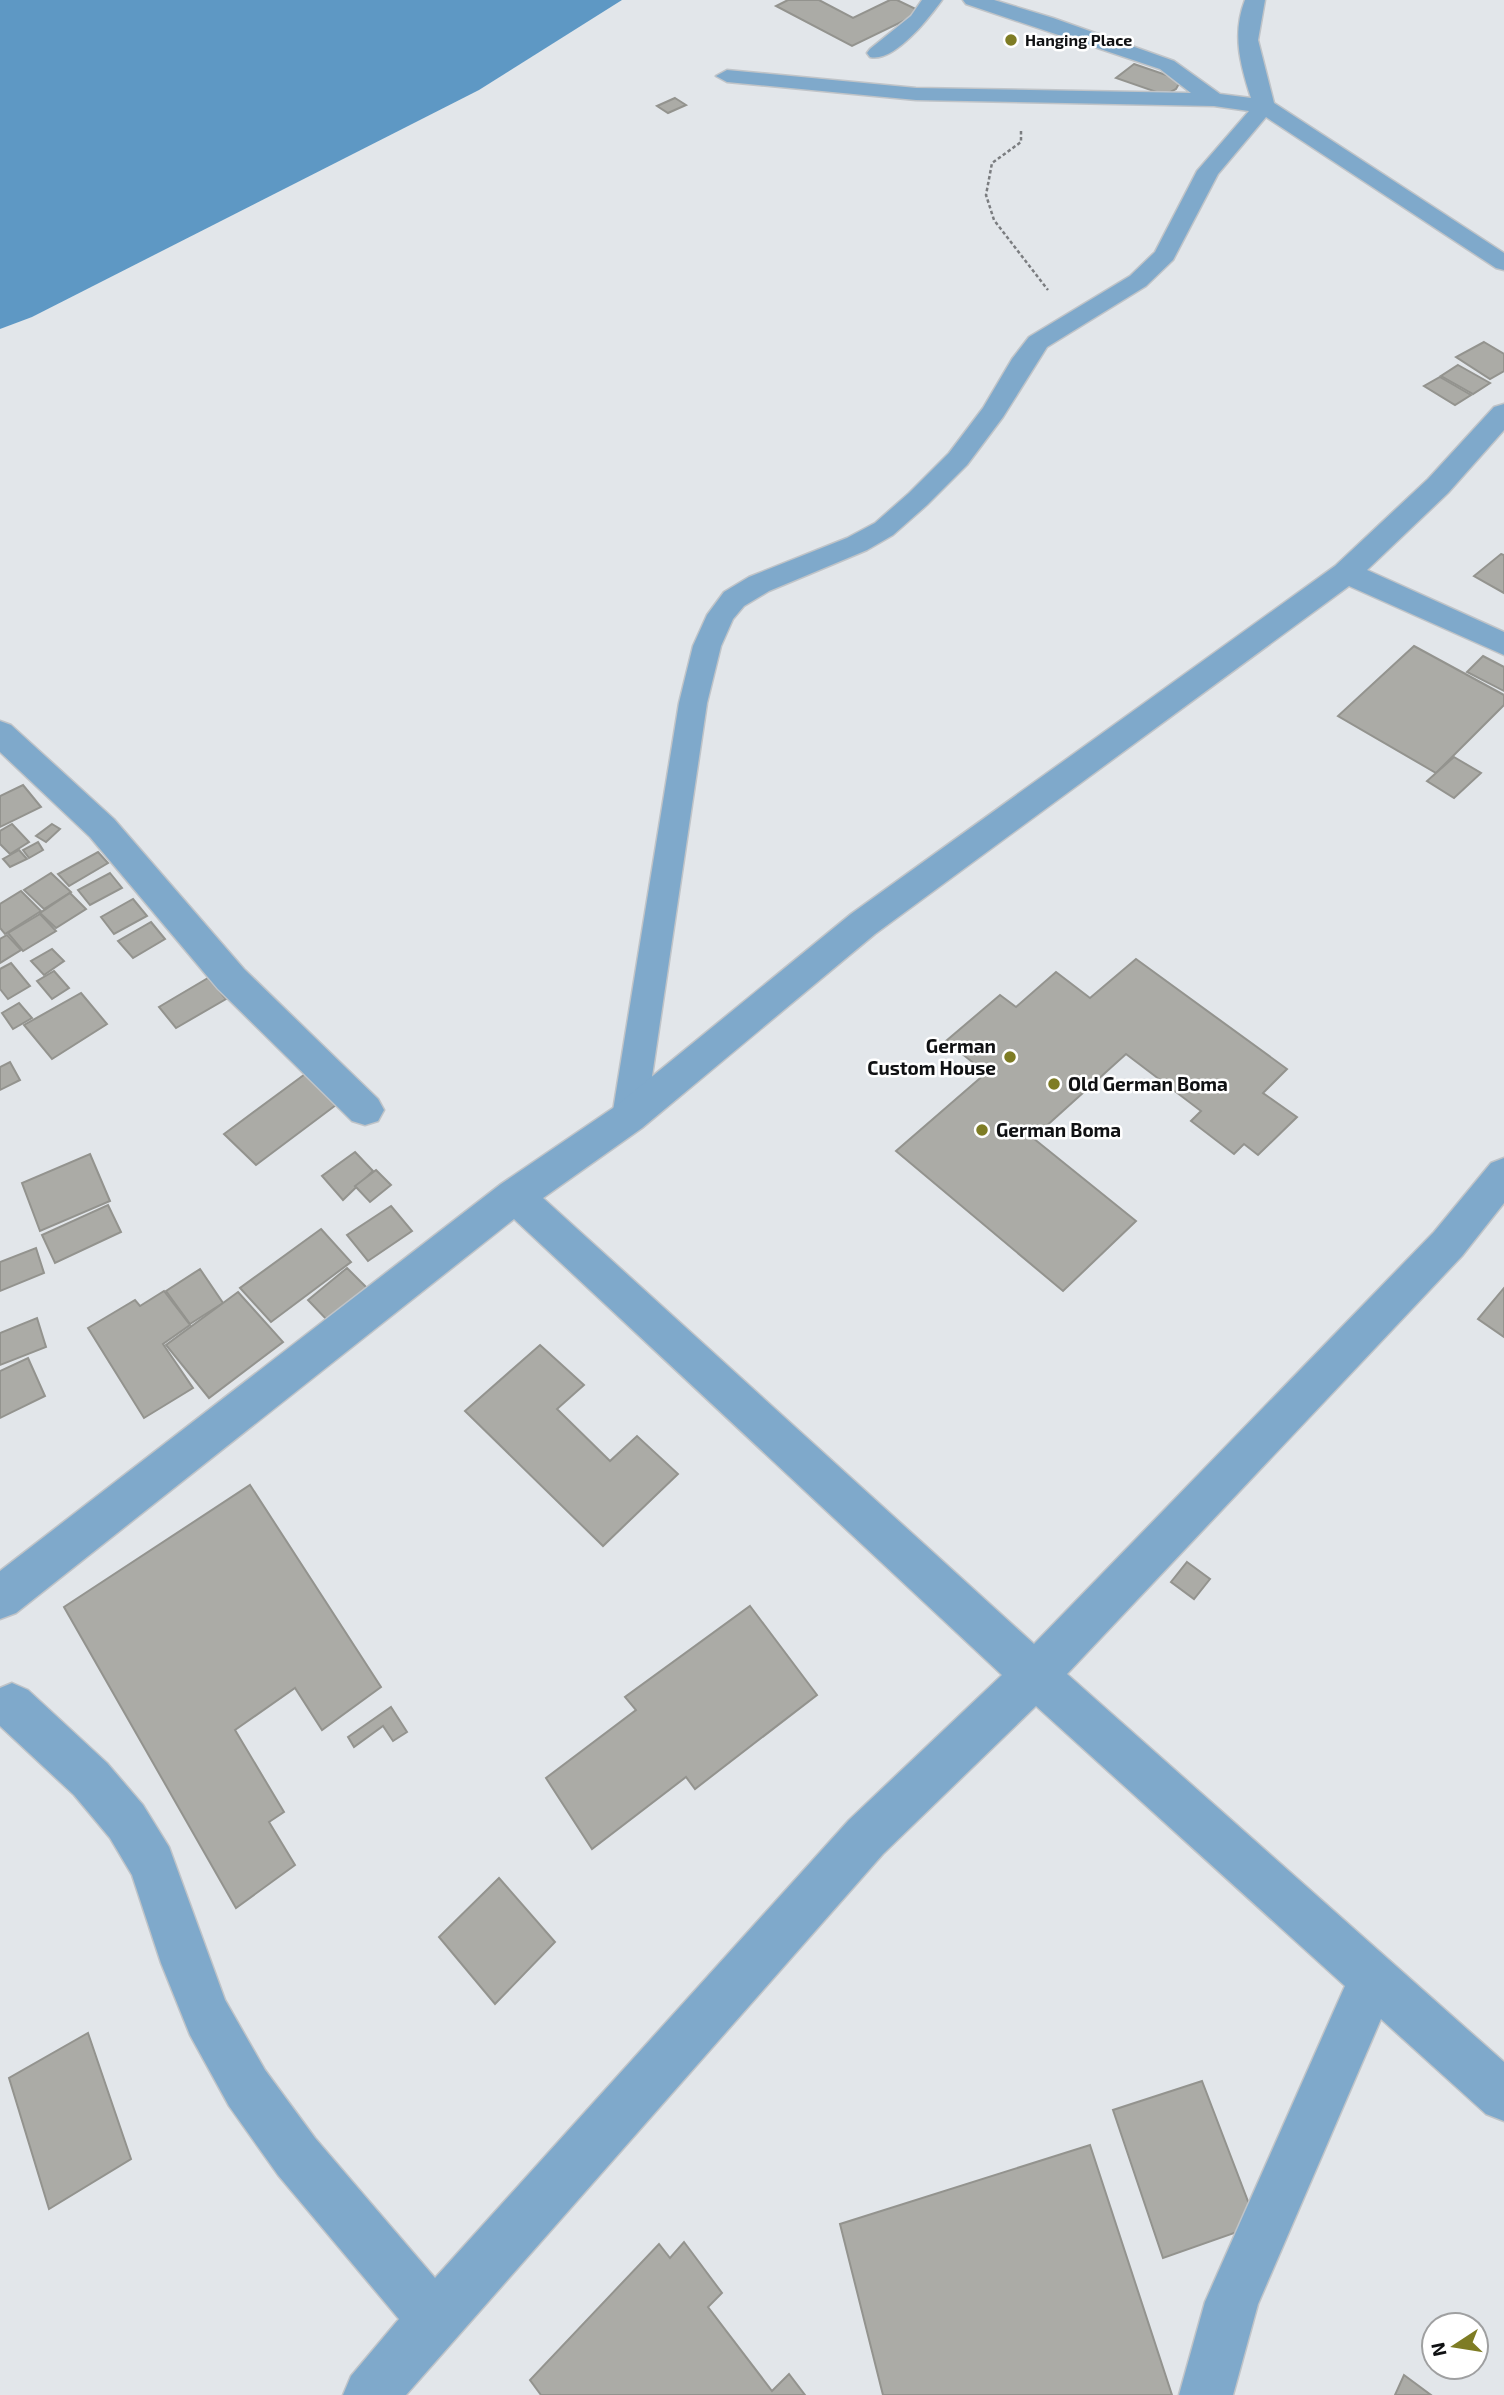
<svg xmlns="http://www.w3.org/2000/svg" width="1504" height="2395" font-family="'Exo 2',sans-serif">
  <style>
    .water { fill: #5e98c4 }
    .building { fill: #ababa6; stroke: #93938e; stroke-width: 2 }
    .lines { fill: none; stroke-linecap: round; stroke-linejoin: round }
    .service-casing { stroke: #c0c4c8; stroke-width: 3 }
    .minor-casing { stroke: #c0c4c8; stroke-width: 3 }
    .path { stroke: #7b7d80; stroke-width: 2.5; stroke-dasharray: 3.5 2.5; stroke-linecap: butt }
    .service { fill: #7fa9cb; fill-rule: evenodd }
    .minor { fill: #7fa9cb; fill-rule: evenodd }
    .poi-dot { fill: #7e7c24; stroke: #fff; stroke-width: 2.5 }
    .labels { text-anchor: middle; stroke-width: 5; stroke-linejoin: round; paint-order: stroke }
    .far-poi-label { font-size: 16px; font-weight: bold; fill: #101113; stroke: #fff; text-anchor: start }
    .poi-label { font-size: 19px; font-weight: bold; fill: #101113; stroke: #fff; text-anchor: start }
  </style>
  <rect width="100%" height="100%" fill="#e2e6ea"/>
  <!-- water -->
  <path class="water" d="M 0,0 L 622,0 L 479,90 L 32,317 L 0,329 Z"/>
  <!-- building -->
  <g class="building">
    <path d="M 788,0 L 819,0 L 853,18 L 890,0 L 897,0 L 922,12 L 852,46 L 776,6 Z"/>
    <path d="M 1134,64 L 1181,80 L 1176,89 L 1165,95 L 1116,78 Z"/>
    <path d="M 675,98 L 686,105 L 668,113 L 657,106 Z"/>
    <path d="M 1484,342 L 1504,354 L 1504,371 L 1490,379 L 1456,357 Z"/>
    <path d="M 1458,365 L 1490,383 L 1473,394 L 1441,376 Z"/>
    <path d="M 1440,377 L 1471,395 L 1455,405 L 1424,386 Z"/>
    <path d="M 1501,554 L 1504,555 L 1504,593 L 1474,576 Z"/>
    <path d="M 1414,646 L 1504,695 L 1504,705 L 1436,773 L 1338,716 Z"/>
    <path d="M 1483,656 L 1504,667 L 1504,691 L 1467,672 Z"/>
    <path d="M 1454,757 L 1481,773 L 1454,798 L 1427,781 Z"/>
    <path d="M 23,785 L 41,807 L 0,827 L 0,796 Z"/>
    <path d="M 12,824 L 29,842 L 10,854 L 0,844 L 0,831 Z"/>
    <path d="M 52,824 L 60,829 L 46,842 L 36,836 Z"/>
    <path d="M 38,842 L 43,850 L 29,858 L 23,850 Z"/>
    <path d="M 19,850 L 27,859 L 10,867 L 3,859 Z"/>
    <path d="M 98,852 L 108,863 L 69,886 L 58,874 Z"/>
    <path d="M 51,873 L 71,892 L 44,909 L 24,890 Z"/>
    <path d="M 110,873 L 122,888 L 90,905 L 78,890 Z"/>
    <path d="M 21,891 L 41,911 L 5,934 L 0,928 L 0,904 Z"/>
    <path d="M 70,893 L 86,909 L 56,928 L 40,913 Z"/>
    <path d="M 133,899 L 147,916 L 114,934 L 101,917 Z"/>
    <path d="M 40,914 L 56,931 L 23,951 L 8,933 Z"/>
    <path d="M 151,922 L 165,939 L 133,958 L 118,941 Z"/>
    <path d="M 7,935 L 21,950 L 0,963 L 0,939 Z"/>
    <path d="M 52,949 L 64,961 L 44,975 L 31,961 Z"/>
    <path d="M 1136,959 L 1287,1069 L 1263,1093 L 1297,1117 L 1258,1155 L 1244,1144 L 1234,1154 L 1191,1121 L 1201,1111 L 1126,1054 L 1033,1138 L 1136,1221 L 1063,1291 L 896,1151 L 986,1073 L 946,1041 L 1000,995 L 1016,1007 L 1056,972 L 1090,998 Z"/>
    <path d="M 11,963 L 30,986 L 8,999 L 0,989 L 0,969 Z"/>
    <path d="M 54,971 L 69,988 L 52,999 L 37,981 Z"/>
    <path d="M 208,978 L 226,999 L 176,1028 L 159,1007 Z"/>
    <path d="M 81,993 L 107,1024 L 52,1059 L 24,1025 Z"/>
    <path d="M 19,1003 L 32,1018 L 13,1029 L 2,1013 Z"/>
    <path d="M 10,1062 L 20,1080 L 0,1090 L 0,1067 Z"/>
    <path d="M 316,1066 L 348,1096 L 256,1165 L 224,1134 Z"/>
    <path d="M 355,1152 L 373,1171 L 343,1200 L 322,1176 Z"/>
    <path d="M 90,1154 L 110,1201 L 40,1231 L 22,1183 Z"/>
    <path d="M 376,1170 L 391,1185 L 370,1202 L 355,1186 Z"/>
    <path d="M 108,1205 L 121,1232 L 55,1263 L 42,1235 Z"/>
    <path d="M 391,1206 L 412,1231 L 368,1261 L 347,1235 Z"/>
    <path d="M 321,1229 L 351,1262 L 271,1322 L 240,1288 Z"/>
    <path d="M 36,1248 L 44,1273 L 0,1291 L 0,1262 Z"/>
    <path d="M 347,1268 L 367,1288 L 327,1320 L 308,1300 Z"/>
    <path d="M 200,1269 L 223,1303 L 190,1324 L 166,1291 Z"/>
    <path d="M 1504,1288 L 1504,1337 L 1478,1319 Z"/>
    <path d="M 164,1291 L 190,1325 L 163,1344 L 193,1388 L 144,1418 L 88,1328 L 135,1300 L 140,1306 Z"/>
    <path d="M 238,1292 L 283,1342 L 209,1398 L 166,1345 Z"/>
    <path d="M 37,1318 L 46,1347 L 0,1365 L 0,1333 Z"/>
    <path d="M 540,1345 L 584,1385 L 557,1409 L 610,1461 L 637,1436 L 678,1474 L 603,1546 L 465,1411 Z"/>
    <path d="M 28,1358 L 45,1396 L 0,1418 L 0,1371 Z"/>
    <path d="M 250,1485 L 381,1687 L 322,1730 L 295,1688 L 235,1730 L 284,1812 L 269,1822 L 295,1865 L 236,1908 L 64,1607 Z"/>
    <path d="M 1187,1562 L 1210,1579 L 1194,1599 L 1171,1582 Z"/>
    <path d="M 750,1606 L 817,1695 L 695,1789 L 686,1777 L 592,1849 L 546,1778 L 636,1710 L 625,1697 Z"/>
    <path d="M 391,1707 L 407,1732 L 393,1741 L 383,1726 L 354,1747 L 348,1737 Z"/>
    <path d="M 499,1878 L 555,1942 L 495,2004 L 439,1937 Z"/>
    <path d="M 88,2033 L 131,2159 L 49,2209 L 9,2078 Z"/>
    <path d="M 1202,2081 L 1257,2225 L 1163,2258 L 1113,2110 Z"/>
    <path d="M 1090,2145 L 1172,2395 L 883,2395 L 840,2224 Z"/>
    <path d="M 684,2242 L 722,2293 L 708,2307 L 772,2391 L 789,2374 L 805,2395 L 541,2395 L 530,2380 L 659,2244 L 670,2258 Z"/>
    <path d="M 1404,2375 L 1431,2395 L 1395,2395 Z"/>
  </g>
  <g class="lines">
    <defs>
      <g id="service">
        <path d="M 922,0 L 942,0 C 929,18 894,63 870,57 L 867,53 L 870,49 L 911,16 Z"/>
        <path d="M 963,0 L 994,0 L 1053,18 L 1174,61 L 1220,94 L 1251,98 C 1240,64 1232,34 1245,0 L 1265,0 L 1258,40 L 1274,103 L 1504,253 L 1504,270 L 1496,268 L 1266,117 L 1218,174 L 1173,260 L 1146,286 L 1047,347 L 1003,417 L 967,465 L 927,505 L 893,535 L 867,550 L 769,591 L 744,606 L 733,619 L 721,646 L 707,703 L 646,1117 L 641,1127 L 629,1131 L 617,1127 L 612,1117 L 679,703 L 693,646 L 707,615 L 724,592 L 749,577 L 847,538 L 875,523 L 909,493 L 949,453 L 983,408 L 1012,359 L 1029,337 L 1130,276 L 1155,252 L 1197,171 L 1249,111 L 1214,106 L 916,100 L 727,82 L 716,76 L 727,70 L 916,88 L 1191,93 L 1160,69 L 966,4 Z"/>
      </g>
      <g id="minor">
        <path d="M 1504,404 L 1504,430 L 1448,493 L 1367,570 L 1504,632 L 1504,655 L 1349,586 L 875,934 L 642,1128 L 543,1198 L 1034,1644 L 1434,1232 L 1491,1163 L 1504,1158 L 1504,1203 L 1462,1256 L 1067,1674 L 1504,2062 L 1504,2121 L 1486,2114 L 1381,2019 L 1258,2304 L 1233,2395 L 1179,2395 L 1205,2302 L 1345,1986 L 1036,1706 L 883,1854 L 406,2395 L 343,2395 L 351,2376 L 399,2319 L 278,2175 L 229,2106 L 190,2035 L 161,1963 L 132,1875 L 110,1838 L 74,1795 L 0,1726 L 0,1688 L 12,1683 L 28,1690 L 107,1763 L 143,1805 L 169,1847 L 225,2000 L 265,2070 L 315,2138 L 435,2278 L 849,1820 L 1002,1675 L 514,1219 L 16,1613 L 0,1619 L 0,1571 L 501,1184 L 616,1106 L 851,914 L 1335,566 L 1428,479 L 1494,407 Z"/>
        <path d="M 0,721 L 11,725 L 114,819 L 244,969 L 378,1099 L 384,1110 L 378,1121 L 365,1125 L 352,1121 L 218,989 L 90,837 L 0,752 Z"/>
      </g>
    </defs>
    <!-- service casing -->
    <use href="#service" class="service-casing"/>
    <!-- minor casing -->
    <use href="#minor" class="minor-casing"/>
    <!-- path -->
    <path class="path" d="M 1021,131 L 1021,142 L 992,163 L 986,195 L 994,220 L 1048,290"/>
    <!-- service -->
    <use href="#service" class="service"/>
    <!-- minor -->
    <use href="#minor" class="minor"/>
  </g>
  <!-- markers -->
  <g class="poi-dot">
    <circle cx="1011" cy="40" r="7"/>
    <circle cx="1010" cy="1057" r="7"/>
    <circle cx="1054" cy="1084" r="7"/>
    <circle cx="982" cy="1130" r="7"/>
  </g>
  <g class="labels">
    <!-- far-poi labels -->
    <g class="far-poi-label">
      <text x="1025" y="46">Hanging Place</text>
    </g>
    <!-- poi labels -->
    <g class="poi-label">
      <text x="996" y="1053" text-anchor="end">German<tspan x="996" dy="22">Custom House</tspan></text>
      <text x="1068" y="1091">Old German Boma</text>
      <text x="996" y="1137">German Boma</text>
    </g>
  </g>
  <!-- north arrow -->
  <g transform="translate(1455 2346) rotate(258)"><circle r="33" fill="#ffffff" stroke="#9fa0a1" stroke-width="2"/>
  <path d="M0-5L12 26L0 18L-12 26Z" fill="#7e7c24"/>
  <text y="-10" font-size="19" font-weight="bold" text-anchor="middle" fill="#101113">N</text>
  </g>
</svg>
